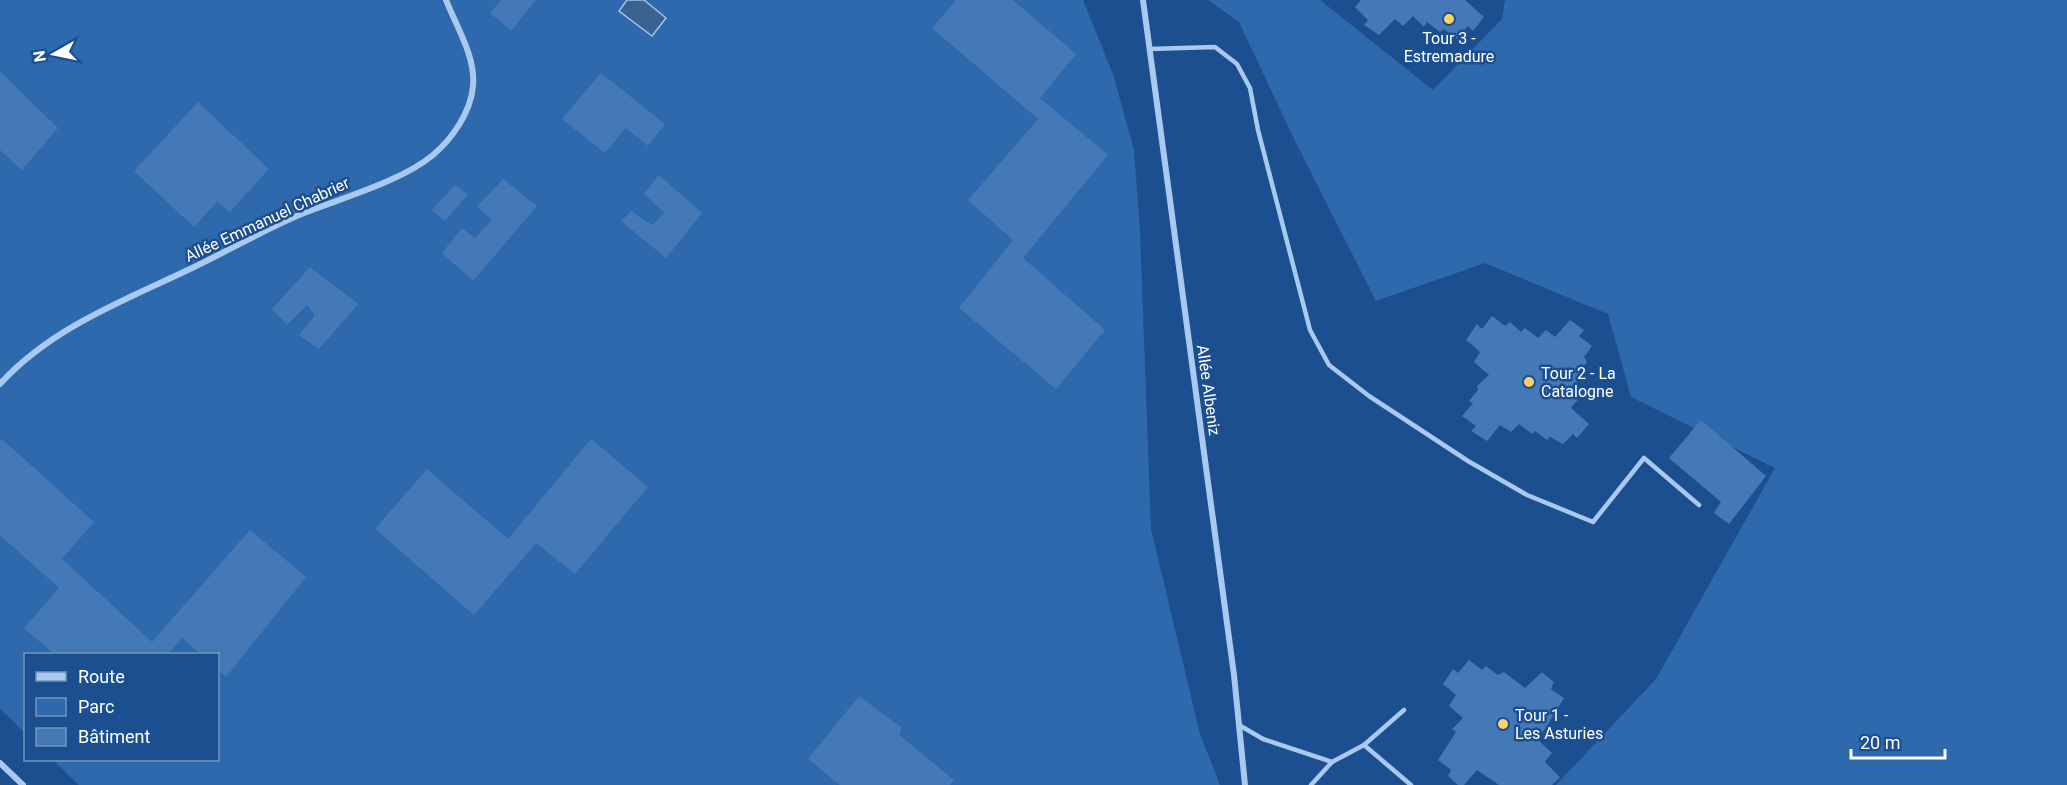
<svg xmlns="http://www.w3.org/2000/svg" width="2067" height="785" font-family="Roboto,sans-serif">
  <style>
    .green { fill: #2e69ad }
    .water { fill: #3c6290; stroke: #9cc4f0; stroke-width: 1.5 }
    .building { fill: #4478b7 }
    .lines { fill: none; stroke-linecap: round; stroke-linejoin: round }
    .lane { stroke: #a9c9ee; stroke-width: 4.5 }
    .street { stroke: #a9c9ee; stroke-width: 6 }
    .poi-dot { fill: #ffd166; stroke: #1b4f8f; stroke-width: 2 }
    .labels { text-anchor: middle; stroke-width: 5; stroke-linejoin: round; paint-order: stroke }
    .poi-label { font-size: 16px; fill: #fff; stroke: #1b4f8f; text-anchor: start }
    .street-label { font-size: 16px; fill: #fff; stroke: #1b4f8f }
  </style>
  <rect width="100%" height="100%" fill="#1b4f8f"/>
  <!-- green -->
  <g class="green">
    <path d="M 0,0 L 1083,0 L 1113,74 L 1134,150 L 1140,230 L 1151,529 L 1200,734 L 1220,785 L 79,785 L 53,760 L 218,760 L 218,654 L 26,654 L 25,733 L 0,709 Z"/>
    <path d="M 1208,0 L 1320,0 L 1433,90 L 1502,19 L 1505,0 L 2067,0 L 2067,785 L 1556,785 L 1656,679 L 1775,468 L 1631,397 L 1608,314 L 1485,263 L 1376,301 L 1295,141 L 1239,22 Z"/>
  </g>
  <!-- water -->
  <path class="water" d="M 627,0 L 644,0 L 666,18 L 652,36 L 619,11 Z"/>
  <!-- building -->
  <g class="building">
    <path d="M 501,0 L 536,0 L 511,31 L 490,13 Z"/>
    <path d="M 956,0 L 1013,0 L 1076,54 L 1040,98 L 1108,155 L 1023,258 L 1105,330 L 1056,389 L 959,308 L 1013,240 L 968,200 L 1038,119 L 932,28 Z"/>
    <path d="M 1361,0 L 1465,0 L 1484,17 L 1473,31 L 1468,26 L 1456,39 L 1444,29 L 1440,32 L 1427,22 L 1424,27 L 1413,16 L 1403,26 L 1395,19 L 1379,35 L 1364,25 L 1368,20 L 1355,7 Z"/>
    <path d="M 0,71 L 58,128 L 22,170 L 0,150 Z"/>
    <path d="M 601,73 L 665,124 L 648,146 L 626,128 L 605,153 L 562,119 Z"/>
    <path d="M 198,102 L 269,169 L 230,212 L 217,202 L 194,227 L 134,171 Z"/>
    <path d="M 659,175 L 702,213 L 666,258 L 621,221 L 631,211 L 652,225 L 664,213 L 644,194 Z"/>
    <path d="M 503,179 L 537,206 L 473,281 L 442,253 L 462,228 L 475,238 L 492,220 L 477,207 Z"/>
    <path d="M 455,185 L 468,194 L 445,221 L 432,210 Z"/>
    <path d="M 310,267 L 358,304 L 319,349 L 299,335 L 315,315 L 307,305 L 287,325 L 272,309 Z"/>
    <path d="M 1492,316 L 1505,326 L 1510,322 L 1521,332 L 1525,328 L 1538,338 L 1546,330 L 1555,337 L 1570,320 L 1584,330 L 1579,336 L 1592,346 L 1584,357 L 1587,362 L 1578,374 L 1581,378 L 1570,388 L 1580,397 L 1571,408 L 1589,424 L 1577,438 L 1573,434 L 1563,444 L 1550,437 L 1547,440 L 1535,431 L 1532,434 L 1519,424 L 1511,432 L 1500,425 L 1487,441 L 1471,431 L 1476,426 L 1462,416 L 1473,403 L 1469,401 L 1478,390 L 1477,386 L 1489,375 L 1474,362 L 1480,352 L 1466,340 L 1477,324 L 1482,329 Z"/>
    <path d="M 1701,420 L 1766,476 L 1729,524 L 1714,513 L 1721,502 L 1669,458 Z"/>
    <path d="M 2,439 L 94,522 L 62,559 L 152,642 L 250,530 L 306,577 L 226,677 L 218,669 L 218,654 L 200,654 L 182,638 L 168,654 L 54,654 L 24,628 L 59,588 L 0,535 L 0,441 Z"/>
    <path d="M 591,439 L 648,487 L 575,574 L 536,543 L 474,615 L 375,529 L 427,469 L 508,539 Z"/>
    <path d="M 1469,660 L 1482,670 L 1486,666 L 1498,675 L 1504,672 L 1525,688 L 1542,672 L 1554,682 L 1551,689 L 1564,698 L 1538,740 L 1552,753 L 1545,762 L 1560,777 L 1552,785 L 1499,785 L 1477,770 L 1464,785 L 1458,785 L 1448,776 L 1451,770 L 1438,760 L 1456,732 L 1452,729 L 1463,718 L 1449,706 L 1456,695 L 1443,684 L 1453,669 L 1458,673 Z"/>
    <path d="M 859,696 L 902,728 L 899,735 L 954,780 L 950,785 L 840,785 L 808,759 Z"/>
  </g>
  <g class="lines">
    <!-- lane -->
    <g class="lane">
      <path d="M 1149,49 L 1215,47 L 1237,64 L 1250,88 L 1258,130 L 1310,330 L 1329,365 L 1369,396 L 1468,461 L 1527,495 L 1593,522 L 1644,458 L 1699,505"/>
      <path d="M 1239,725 L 1263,739 L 1332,762"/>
      <path d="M 1364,745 L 1411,785"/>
      <path d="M 1311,785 L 1332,762 L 1364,745 L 1404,710"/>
    </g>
    <!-- street -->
    <g class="street">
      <path d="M 1143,0 L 1234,675 L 1245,785"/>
      <path d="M 0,384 C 51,328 123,301 190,269 C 228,251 265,229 304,213 C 342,198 402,181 433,155 C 452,139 471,112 473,86 C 476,57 456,26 446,0"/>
      <path d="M 0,763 L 23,785"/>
    </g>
  </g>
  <!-- markers -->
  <g class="poi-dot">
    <circle cx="1449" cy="19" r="6"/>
    <circle cx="1529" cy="382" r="6"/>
    <circle cx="1503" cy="724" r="6"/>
  </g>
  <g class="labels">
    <!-- poi labels -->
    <g class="poi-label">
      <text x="1449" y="44" text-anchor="middle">Tour 3 -<tspan x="1449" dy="18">Estremadure</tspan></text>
      <text x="1541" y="379">Tour 2 - La<tspan x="1541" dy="18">Catalogne</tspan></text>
      <text x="1515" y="721">Tour 1 -<tspan x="1515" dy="18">Les Asturies</tspan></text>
    </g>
    <!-- street labels -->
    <g class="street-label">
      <text transform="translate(267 219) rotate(-25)" y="6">Allée Emmanuel Chabrier</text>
      <text transform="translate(1209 390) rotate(82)" y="6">Allée Albeniz</text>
    </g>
  </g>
  <!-- legend -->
  <rect x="24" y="653" width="195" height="108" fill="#1b4f8f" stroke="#7695bc" stroke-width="1.5"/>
  <rect x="36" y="672" width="30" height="9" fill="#a9c9ee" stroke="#7695bc" stroke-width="1.5"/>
  <text x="78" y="683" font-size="18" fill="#ffffff">Route</text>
  <rect x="36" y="698" width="30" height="18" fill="#2e69ad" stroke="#7695bc" stroke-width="1.5"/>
  <text x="78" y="713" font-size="18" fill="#ffffff">Parc</text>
  <rect x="36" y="728" width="30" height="18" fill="#4478b7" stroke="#7695bc" stroke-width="1.5"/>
  <text x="78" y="743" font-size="18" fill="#ffffff">Bâtiment</text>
  <!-- north arrow -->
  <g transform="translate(54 54) rotate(261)" stroke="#1b4f8f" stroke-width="4.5" paint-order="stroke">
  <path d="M0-4.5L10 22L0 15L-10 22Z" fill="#ffffff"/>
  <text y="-9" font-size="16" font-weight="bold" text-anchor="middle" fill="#ffffff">N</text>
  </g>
  <!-- scale -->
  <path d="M1851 749v9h94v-9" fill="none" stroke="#ffffff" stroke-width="3"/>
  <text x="1860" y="749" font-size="18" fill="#ffffff" stroke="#1b4f8f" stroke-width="4.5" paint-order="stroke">20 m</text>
</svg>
